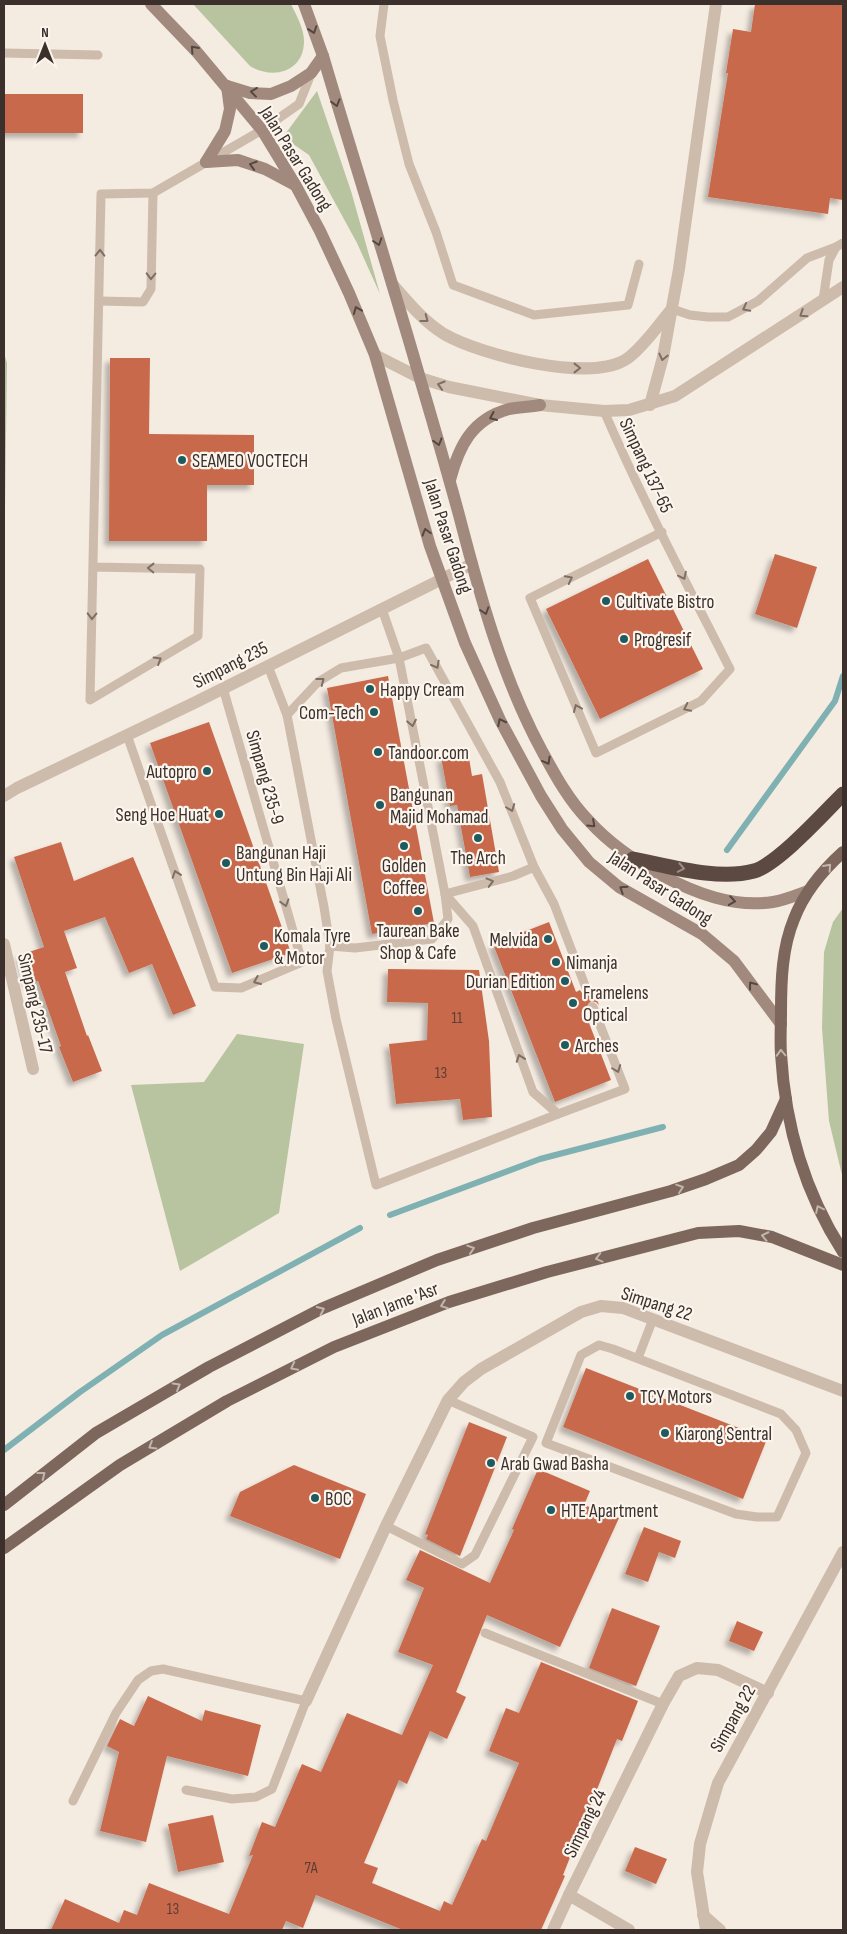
<svg xmlns="http://www.w3.org/2000/svg" width="847" height="1934" font-family="'Sofia Sans Condensed',sans-serif">
  <style>
    .green { fill: #b8c4a0 }
    .lines { fill: none; stroke-linecap: round; stroke-linejoin: round }
    .stream { stroke: #7fb0b2; stroke-width: 6 }
    .building { fill: #c8694b; filter: url(#shadow) }
    .lane { stroke: #cdbbac; stroke-width: 9 }
    .street { stroke: #cdbbac; stroke-width: 12 }
    .secondary { stroke: #a18a7d; stroke-width: 12 }
    .primary { stroke: #7d675c; stroke-width: 12 }
    .highway { stroke: #5c4a42; stroke-width: 15 }
    .oneway { stroke: #544640 }
    .oneway2 { stroke: #7d6f65 }
    .oneway3 { stroke: #c2b5ac }
    .oneway4 { stroke: #9c8e87 }
    .poi-dot { fill: #1f5a5e; stroke: #fbf5ee; stroke-width: 2 }
    .labels { text-anchor: middle; stroke-width: 4.5; stroke-linejoin: round; paint-order: stroke }
    .number-label { font-size: 16px; fill: #5e3e33 }
    .street-label { font-size: 19px; fill: #3b302b; stroke: #fbf5ee }
    .poi-label { font-size: 19px; fill: #3b302b; stroke: #fbf5ee; text-anchor: start }
  </style>
  <defs>
    <filter id="shadow"><feDropShadow dx="-4.5" dy="4.5" stdDeviation="2.5" flood-color="#0004"/></filter>
  </defs>
  <rect width="100%" height="100%" fill="#f4ebe1"/>
  <!-- green -->
  <g class="green">
    <path d="M 193,4 L 291,4 C 296,15 304,28 304,41 C 304,72 273,80 250,66 Z"/>
    <path d="M 317,91 L 351,191 L 380,294 L 357,243 L 309,155 L 283,137 Z"/>
    <path d="M 4,353 L 7,363 L 4,583 Z"/>
    <path d="M 843,908 L 843,1179 L 829,1121 L 822,1028 L 824,952 L 833,922 Z"/>
    <path d="M 237,1034 L 304,1044 L 279,1213 L 180,1271 L 131,1085 L 204,1082 Z"/>
  </g>
  <g class="lines">
    <!-- stream -->
    <g class="stream">
      <path d="M 727,850 L 835,701 L 843,676"/>
      <path d="M 390,1215 L 540,1159 L 663,1127"/>
      <path d="M 4,1450 L 80,1392 L 162,1335 L 360,1228"/>
    </g>
  </g>
  <!-- building -->
  <g class="building">
    <path d="M 755,4 L 843,4 L 843,200 L 830,198 L 828,214 L 708,197 L 728,73 L 726,73 L 733,29 L 751,32 Z"/>
    <rect x="4" y="94" width="79" height="39"/>
    <path d="M 110,358 L 150,358 L 149,434 L 254,435 L 254,485 L 207,485 L 207,541 L 109,541 Z"/>
    <path d="M 775,554 L 817,567 L 797,628 L 755,614 Z"/>
    <path d="M 648,559 L 703,669 L 600,719 L 546,609 Z"/>
    <path d="M 388,676 L 434,923 L 372,934 L 327,688 Z"/>
    <path d="M 209,722 L 291,953 L 232,973 L 150,743 Z"/>
    <path d="M 468,752 L 472,776 L 482,774 L 499,872 L 470,877 L 457,805 L 450,806 L 441,757 Z"/>
    <path d="M 61,842 L 74,881 L 133,857 L 196,1006 L 173,1015 L 152,964 L 129,973 L 105,917 L 64,931 L 77,968 L 65,972 L 87,1036 L 88,1035 L 102,1071 L 73,1082 L 59,1047 L 61,1046 L 38,981 L 29,984 L 20,955 L 44,947 L 14,857 Z"/>
    <path d="M 549,922 L 576,992 L 580,990 L 582,993 L 588,994 L 591,992 L 592,987 L 599,1005 L 596,1002 L 591,1001 L 588,1004 L 587,1009 L 584,1010 L 611,1080 L 555,1102 L 493,944 Z"/>
    <path d="M 388,969 L 479,970 L 489,1041 L 492,1117 L 463,1120 L 460,1099 L 396,1104 L 389,1044 L 427,1040 L 428,1003 L 387,1002 Z"/>
    <path d="M 586,1368 L 767,1439 L 743,1499 L 563,1427 Z"/>
    <path d="M 469,1422 L 507,1437 L 460,1556 L 426,1539 L 428,1535 L 425,1534 Z"/>
    <path d="M 294,1465 L 366,1494 L 340,1559 L 230,1516 L 240,1492 Z"/>
    <path d="M 538,1469 L 590,1491 L 584,1505 L 619,1518 L 560,1647 L 487,1615 L 456,1692 L 466,1697 L 447,1739 L 430,1731 L 407,1784 L 399,1780 L 364,1863 L 378,1868 L 372,1883 L 440,1911 L 444,1901 L 452,1905 L 482,1839 L 486,1841 L 519,1763 L 489,1751 L 506,1708 L 519,1713 L 541,1662 L 638,1701 L 622,1741 L 617,1739 L 563,1875 L 565,1876 L 541,1930 L 403,1930 L 316,1895 L 303,1928 L 286,1921 L 282,1930 L 51,1930 L 65,1899 L 119,1923 L 124,1910 L 137,1915 L 149,1883 L 229,1914 L 253,1855 L 249,1856 L 262,1822 L 275,1827 L 302,1764 L 321,1772 L 347,1713 L 402,1735 L 433,1665 L 398,1652 L 424,1588 L 406,1580 L 420,1550 L 490,1583 L 514,1530 L 512,1529 Z"/>
    <path d="M 644,1527 L 681,1541 L 675,1558 L 659,1552 L 648,1582 L 625,1574 Z"/>
    <path d="M 612,1608 L 660,1626 L 636,1686 L 589,1668 Z"/>
    <path d="M 737,1621 L 763,1632 L 754,1651 L 729,1641 Z"/>
    <path d="M 148,1696 L 202,1721 L 205,1710 L 261,1725 L 248,1776 L 167,1756 L 146,1842 L 100,1831 L 119,1752 L 107,1746 L 120,1719 L 134,1726 Z"/>
    <path d="M 213,1815 L 224,1862 L 178,1872 L 168,1824 Z"/>
    <path d="M 635,1847 L 667,1859 L 656,1884 L 625,1871 Z"/>
  </g>
  <g class="lines">
    <!-- lane -->
    <g class="lane">
      <path d="M 384,4 L 380,36 L 393,100 L 409,164 L 436,232 L 453,285 L 534,315 L 628,305 L 639,264"/>
      <path d="M 4,53 L 98,55"/>
      <path d="M 823,300 L 829,260 L 836,247"/>
      <path d="M 99,301 L 143,302 L 151,289 L 153,193"/>
      <path d="M 672,309 L 690,315 L 708,317 L 728,317 L 758,301 L 807,258 L 836,247 L 843,243"/>
      <path d="M 604,411 C 642,499 687,584 730,669 L 701,701 L 596,753 L 530,598 L 662,532"/>
      <path d="M 93,567 L 200,569 L 198,636 L 90,700 L 101,194 L 153,193 L 262,130 L 299,104 L 311,74"/>
      <path d="M 268,666 L 287,715 L 324,907 L 330,946 L 327,971 L 336,1019 L 376,1185 L 558,1114"/>
      <path d="M 287,715 L 318,682 L 341,668 L 399,658 L 426,648 L 500,782 L 534,867 L 554,904 L 586,988"/>
      <path d="M 127,735 L 215,987 L 241,988 L 302,962 L 223,688"/>
      <path d="M 534,867 L 513,876 L 445,894 L 473,926 L 533,1092 L 558,1114 L 625,1089 L 593,1007"/>
      <path d="M 330,946 L 355,948 L 432,939 L 448,919 L 445,894 L 399,658 L 382,609"/>
      <path d="M 599,1345 L 613,1349 L 781,1414 L 796,1430 L 806,1453 L 777,1517 L 757,1517 L 736,1514 L 546,1443 L 581,1355 Z"/>
      <path d="M 638,1358 L 653,1319"/>
      <path d="M 386,1526 L 462,1564 L 475,1555 L 533,1437 L 448,1400"/>
      <path d="M 485,1633 L 663,1704"/>
      <path d="M 73,1801 L 116,1713 L 138,1680 L 151,1671 L 163,1669 L 306,1701 L 272,1789 L 256,1797 L 232,1799 L 186,1790"/>
    </g>
    <!-- street -->
    <g class="street">
      <path d="M 392,284 C 408,302 423,321 444,334 C 480,355 593,384 628,358 C 645,345 658,325 672,309"/>
      <path d="M 375,355 L 420,378 L 449,387 L 540,405 L 604,411 L 629,410 L 675,396 L 843,287"/>
      <path d="M 650,405 L 663,357 L 679,269 L 716,4"/>
      <path d="M 4,796 L 17,788 L 196,702 L 472,564"/>
      <path d="M 4,944 L 33,1069"/>
      <path d="M 306,1701 L 386,1526 L 448,1400 L 464,1382 L 481,1369 L 581,1312 L 601,1306 L 623,1308 L 843,1391"/>
      <path d="M 569,1895 L 629,1930"/>
      <path d="M 703,1915 L 720,1930"/>
      <path d="M 553,1930 L 569,1895 L 663,1704 L 679,1676 L 697,1668 L 718,1670 L 768,1693"/>
      <path d="M 706,1930 L 697,1872 L 700,1844 L 718,1783 L 843,1552"/>
    </g>
    <!-- secondary -->
    <g class="secondary">
      <path d="M 151,4 L 196,51 L 262,130 L 296,186 L 320,231 L 349,293 L 375,355 L 430,546 L 465,643 L 500,720 L 541,796 L 562,829 L 589,862 L 619,887 L 702,934 L 734,961 L 781,1024"/>
      <path d="M 304,4 L 323,56 C 355,165 390,273 421,382 C 434,426 447,471 459,515 C 480,596 502,677 542,751 C 555,775 569,801 589,821 C 609,843 635,861 661,875 C 695,893 733,908 773,902 C 785,900 797,895 808,891"/>
      <path d="M 227,86 L 250,93 L 271,94 L 291,86 L 311,73 L 323,56"/>
      <path d="M 206,162 L 238,160 L 265,169 L 295,185"/>
      <path d="M 206,162 L 225,131 L 230,109 L 227,86"/>
      <path d="M 450,480 C 459,446 472,419 509,409 C 519,407 530,407 540,405"/>
    </g>
    <!-- primary -->
    <g class="primary">
      <path d="M 843,852 C 823,870 804,893 794,919 C 782,948 781,981 781,1012 C 781,1026 780,1041 781,1054 C 785,1124 805,1193 843,1252"/>
      <path d="M 4,1505 L 96,1433 L 209,1367 L 321,1309 L 437,1260 L 533,1228 L 671,1191 L 706,1179 L 739,1165 L 756,1150 L 771,1132 L 786,1099"/>
      <path d="M 4,1548 L 120,1465 L 227,1401 L 334,1347 L 449,1302 L 547,1272 L 698,1233 L 739,1231 L 772,1237 L 843,1265"/>
    </g>
    <!-- highway -->
    <path class="highway" d="M 633,859 C 669,866 718,881 754,871 C 778,864 824,813 843,794"/>
  </g>
  <!-- one-way arrows -->
  <defs><path id="oneway-chevron" d="M-2-3.5L2.5 0L-2 3.5" fill="none" stroke-width="1.6" stroke-linecap="round" stroke-linejoin="round" transform="scale(1.25)"/></defs>
  <g class="oneway">
    <use href="#oneway-chevron" transform="translate(313 30) rotate(71)"/>
    <use href="#oneway-chevron" transform="translate(194 49) rotate(-132)"/>
    <use href="#oneway-chevron" transform="translate(254 92) rotate(-173)"/>
    <use href="#oneway-chevron" transform="translate(336 103) rotate(74)"/>
    <use href="#oneway-chevron" transform="translate(253 165) rotate(-163)"/>
    <use href="#oneway-chevron" transform="translate(378 242) rotate(72)"/>
    <use href="#oneway-chevron" transform="translate(357 310) rotate(-112)"/>
    <use href="#oneway-chevron" transform="translate(493 417) rotate(156)"/>
    <use href="#oneway-chevron" transform="translate(438 442) rotate(74)"/>
    <use href="#oneway-chevron" transform="translate(426 532) rotate(-106)"/>
    <use href="#oneway-chevron" transform="translate(485 611) rotate(72)"/>
    <use href="#oneway-chevron" transform="translate(501 722) rotate(-117)"/>
    <use href="#oneway-chevron" transform="translate(547 761) rotate(61)"/>
    <use href="#oneway-chevron" transform="translate(592 824) rotate(43)"/>
    <use href="#oneway-chevron" transform="translate(623 889) rotate(-147)"/>
    <use href="#oneway-chevron" transform="translate(732 901) rotate(9)"/>
    <use href="#oneway-chevron" transform="translate(752 985) rotate(-127)"/>
  </g>
  <g class="oneway2">
    <use href="#oneway-chevron" transform="translate(100 253) rotate(-89)"/>
    <use href="#oneway-chevron" transform="translate(151 276) rotate(91)"/>
    <use href="#oneway-chevron" transform="translate(746 308) rotate(152)"/>
    <use href="#oneway-chevron" transform="translate(803 314) rotate(147)"/>
    <use href="#oneway-chevron" transform="translate(425 319) rotate(37)"/>
    <use href="#oneway-chevron" transform="translate(663 357) rotate(103)"/>
    <use href="#oneway-chevron" transform="translate(577 368)"/>
    <use href="#oneway-chevron" transform="translate(441 385) rotate(-163)"/>
    <use href="#oneway-chevron" transform="translate(151 568) rotate(-179)"/>
    <use href="#oneway-chevron" transform="translate(683 576) rotate(64)"/>
    <use href="#oneway-chevron" transform="translate(569 579) rotate(-27)"/>
    <use href="#oneway-chevron" transform="translate(92 616) rotate(91)"/>
    <use href="#oneway-chevron" transform="translate(158 660) rotate(-31)"/>
    <use href="#oneway-chevron" transform="translate(436 665) rotate(61)"/>
    <use href="#oneway-chevron" transform="translate(321 681) rotate(-37)"/>
    <use href="#oneway-chevron" transform="translate(577 708) rotate(-113)"/>
    <use href="#oneway-chevron" transform="translate(687 708) rotate(154)"/>
    <use href="#oneway-chevron" transform="translate(412 723) rotate(79)"/>
    <use href="#oneway-chevron" transform="translate(511 808) rotate(69)"/>
    <use href="#oneway-chevron" transform="translate(176 874) rotate(-109)"/>
    <use href="#oneway-chevron" transform="translate(490 882) rotate(-15)"/>
    <use href="#oneway-chevron" transform="translate(285 903) rotate(74)"/>
    <use href="#oneway-chevron" transform="translate(257 981) rotate(157)"/>
    <use href="#oneway-chevron" transform="translate(520 1058) rotate(-110)"/>
    <use href="#oneway-chevron" transform="translate(617 1069) rotate(69)"/>
  </g>
  <g class="oneway3">
    <use href="#oneway-chevron" transform="translate(828 867) rotate(-48)"/>
    <use href="#oneway-chevron" transform="translate(781 1053) rotate(-92)"/>
    <use href="#oneway-chevron" transform="translate(680 1188) rotate(-19)"/>
    <use href="#oneway-chevron" transform="translate(819 1209) rotate(-116)"/>
    <use href="#oneway-chevron" transform="translate(765 1236) rotate(-168)"/>
    <use href="#oneway-chevron" transform="translate(471 1249) rotate(-18)"/>
    <use href="#oneway-chevron" transform="translate(599 1258) rotate(165)"/>
    <use href="#oneway-chevron" transform="translate(444 1305) rotate(159)"/>
    <use href="#oneway-chevron" transform="translate(321 1310) rotate(-25)"/>
    <use href="#oneway-chevron" transform="translate(294 1367) rotate(153)"/>
    <use href="#oneway-chevron" transform="translate(177 1386) rotate(-30)"/>
    <use href="#oneway-chevron" transform="translate(152 1446) rotate(149)"/>
    <use href="#oneway-chevron" transform="translate(42 1475) rotate(-38)"/>
  </g>
  <use class="oneway4" href="#oneway-chevron" transform="translate(681 868) rotate(11)"/>
  <!-- markers -->
  <g class="poi-dot">
    <circle cx="182" cy="460" r="5"/>
    <circle cx="606" cy="601" r="5"/>
    <circle cx="624" cy="639" r="5"/>
    <circle cx="370" cy="689" r="5"/>
    <circle cx="374" cy="712" r="5"/>
    <circle cx="378" cy="752" r="5"/>
    <circle cx="207" cy="771" r="5"/>
    <circle cx="380" cy="805" r="5"/>
    <circle cx="219" cy="814" r="5"/>
    <circle cx="478" cy="838" r="5"/>
    <circle cx="404" cy="846" r="5"/>
    <circle cx="226" cy="863" r="5"/>
    <circle cx="418" cy="911" r="5"/>
    <circle cx="548" cy="939" r="5"/>
    <circle cx="264" cy="946" r="5"/>
    <circle cx="556" cy="962" r="5"/>
    <circle cx="565" cy="981" r="5"/>
    <circle cx="573" cy="1003" r="5"/>
    <circle cx="565" cy="1045" r="5"/>
    <circle cx="630" cy="1396" r="5"/>
    <circle cx="665" cy="1433" r="5"/>
    <circle cx="491" cy="1463" r="5"/>
    <circle cx="315" cy="1498" r="5"/>
    <circle cx="551" cy="1510" r="5"/>
  </g>
  <g class="labels">
    <!-- number labels -->
    <g class="number-label">
      <text x="457" y="1023">11</text>
      <text x="441" y="1078">13</text>
      <text x="311" y="1873">7A</text>
      <text x="173" y="1914">13</text>
    </g>
    <!-- street labels -->
    <g class="street-label">
      <text transform="translate(297 158) rotate(58)" y="7">Jalan Pasar Gadong</text>
      <text transform="translate(647 465) rotate(65)" y="7">Simpang 137-65</text>
      <text transform="translate(449 536) rotate(72)" y="7">Jalan Pasar Gadong</text>
      <text transform="translate(230 664) rotate(-27)" y="7">Simpang 235</text>
      <text transform="translate(266 777) rotate(74)" y="7">Simpang 235-9</text>
      <text transform="translate(661 887) rotate(33)" y="7">Jalan Pasar Gadong</text>
      <text transform="translate(36 1003) rotate(77)" y="7">Simpang 235-17</text>
      <text transform="translate(395 1303) rotate(-21)" y="7">Jalan Jame 'Asr</text>
      <text transform="translate(657 1303) rotate(18)" y="7">Simpang 22</text>
      <text transform="translate(732 1718) rotate(-61)" y="7">Simpang 22</text>
      <text transform="translate(584 1823) rotate(-64)" y="7">Simpang 24</text>
    </g>
    <!-- poi labels -->
    <g class="poi-label">
      <text x="192" y="467">SEAMEO VOCTECH</text>
      <text x="616" y="608">Cultivate Bistro</text>
      <text x="634" y="646">Progresif</text>
      <text x="380" y="696">Happy Cream</text>
      <text x="364" y="719" text-anchor="end">Com-Tech</text>
      <text x="388" y="759">Tandoor.com</text>
      <text x="197" y="778" text-anchor="end">Autopro</text>
      <text x="390" y="801">Bangunan<tspan x="390" dy="22">Majid Mohamad</tspan></text>
      <text x="209" y="821" text-anchor="end">Seng Hoe Huat</text>
      <text x="236" y="859">Bangunan Haji<tspan x="236" dy="22">Untung Bin Haji Ali</tspan></text>
      <text x="478" y="864" text-anchor="middle">The Arch</text>
      <text x="404" y="872" text-anchor="middle">Golden<tspan x="404" dy="22">Coffee</tspan></text>
      <text x="418" y="937" text-anchor="middle">Taurean Bake<tspan x="418" dy="22">Shop &amp; Cafe</tspan></text>
      <text x="274" y="942">Komala Tyre<tspan x="274" dy="22">&amp; Motor</tspan></text>
      <text x="538" y="946" text-anchor="end">Melvida</text>
      <text x="566" y="969">Nimanja</text>
      <text x="555" y="988" text-anchor="end">Durian Edition</text>
      <text x="583" y="999">Framelens<tspan x="583" dy="22">Optical</tspan></text>
      <text x="575" y="1052">Arches</text>
      <text x="640" y="1403">TCY Motors</text>
      <text x="675" y="1440">Kiarong Sentral</text>
      <text x="501" y="1470">Arab Gwad Basha</text>
      <text x="325" y="1505">BOC</text>
      <text x="561" y="1517">HTE Apartment</text>
    </g>
  </g>
  <!-- border -->
  <rect width="847" height="1934" fill="none" stroke="#3b302b" stroke-width="10"/>
  <!-- north arrow -->
  <g transform="translate(45 45)" stroke="#fbf5ee" stroke-width="4" paint-order="stroke">
  <path d="M0-4L9 19L0 12L-9 19Z" fill="#3b302b"/>
  <text y="-8" font-size="14" font-weight="bold" text-anchor="middle" fill="#3b302b">N</text>
  </g>
</svg>
